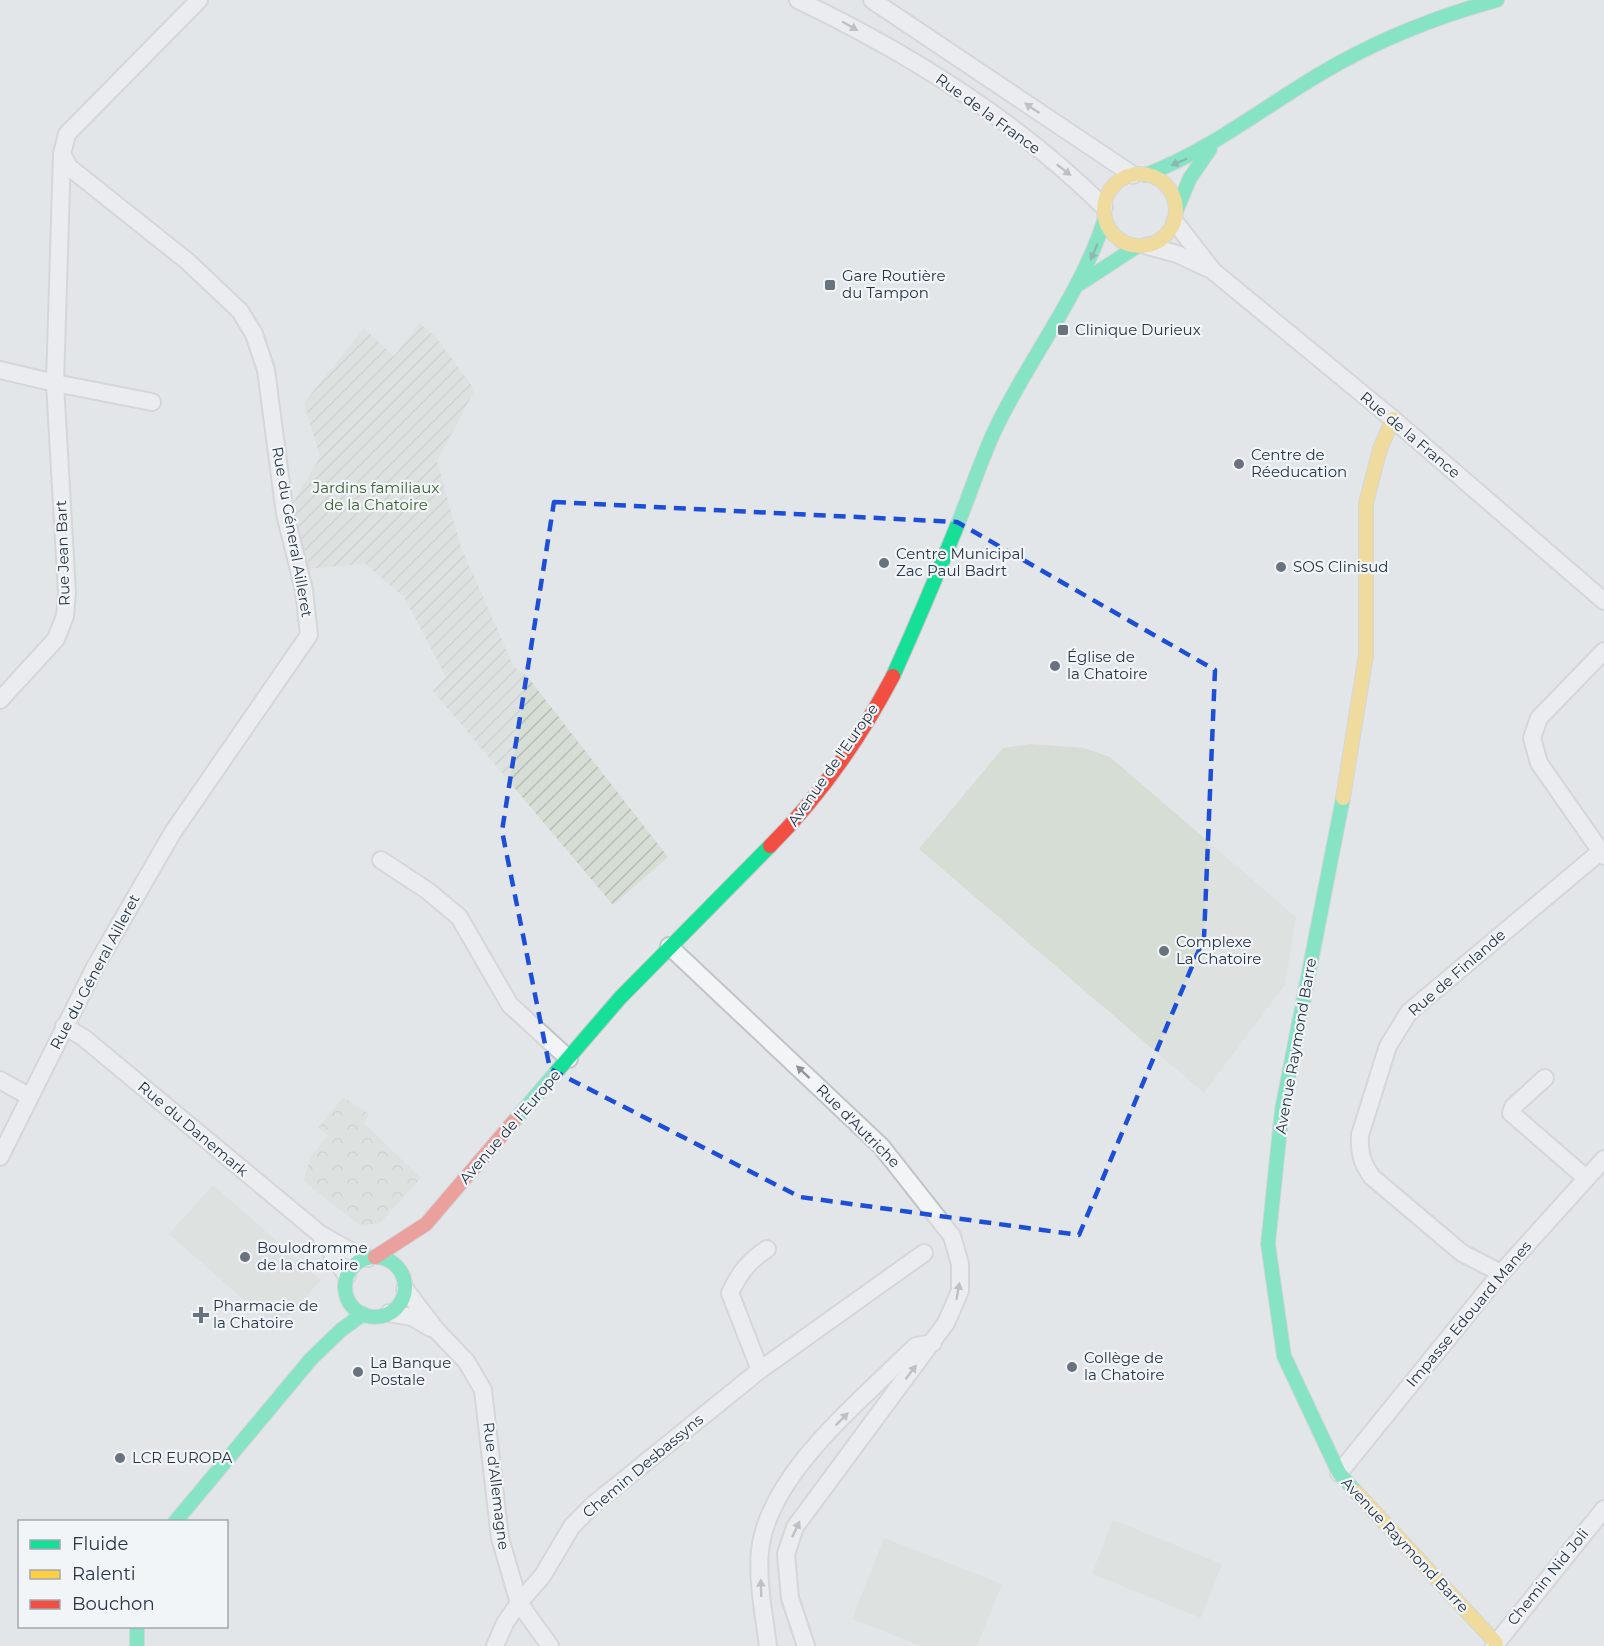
<svg xmlns="http://www.w3.org/2000/svg" width="1604" height="1646" font-family="Montserrat,sans-serif">
  <style>
    .grass { fill: #d5ddd4 }
    .forest { fill: url(#forest-crowns) }
    .garden { fill: url(#garden-furrows) }
    .lines { fill: none; stroke-linecap: round; stroke-linejoin: round }
    .street-casing { stroke: #c1c4c7; stroke-width: 20 }
    .fast-casing { stroke: #c1c4c7; stroke-width: 16 }
    .slow-casing { stroke: #c1c4c7; stroke-width: 16 }
    .jam-casing { stroke: #c1c4c7; stroke-width: 16 }
    .street { stroke: #f3f4f6; stroke-width: 16 }
    .fast { stroke: #16e098; stroke-width: 14 }
    .slow { stroke: #ffcf43; stroke-width: 14 }
    .jam { stroke: #f24e42; stroke-width: 14 }
    .oneway { fill: #8e949e }
    .oneway2 { fill: #20826a }
    .marked { fill: none; stroke: #1d4ed8; stroke-width: 4.5; stroke-dasharray: 12 8; stroke-linejoin: round }
    .poi-dot { fill: #69737e; stroke: #f1f5f8; stroke-width: 2 }
    .labels { text-anchor: middle; stroke-width: 4.5; stroke-linejoin: round; paint-order: stroke }
    .street-label { font-size: 15px; fill: #283545; stroke: #f1f5f8 }
    .poi-label { font-size: 15px; fill: #283545; stroke: #f1f5f8; text-anchor: start }
    .park-label { font-size: 15px; fill: #406233; stroke: #f1f5f8 }
  </style>
  <defs>
    <pattern id="forest-crowns" width="20" height="18" patternUnits="userSpaceOnUse" patternTransform="scale(1.5)"><rect width="20" height="18" fill="#d5ddd4"/><path d="M2 6a3 3 0 1 1 6 0M12 15a3 3 0 1 1 6 0" fill="none" stroke="#b7beb7"/></pattern>
    <pattern id="garden-furrows" width="10" height="10" patternUnits="userSpaceOnUse" patternTransform="scale(1.5)"><rect width="10" height="10" fill="#d5ddd4"/><path d="M-1 1l2-2M0 10L10 0M9 11l2-2" fill="none" stroke="#b7beb7"/></pattern>
  </defs>
  <rect width="100%" height="100%" fill="#e3e6e9"/>
  <!-- grass -->
  <g class="grass">
    <path d="M 1031,744 L 1084,748 L 1110,757 L 1296,917 L 1285,985 L 1204,1093 L 919,849 L 1003,748 Z"/>
    <path d="M 213,1185 L 321,1280 L 277,1329 L 169,1234 Z"/>
    <path d="M 1113,1520 L 1222,1564 L 1201,1618 L 1092,1574 Z"/>
    <path d="M 884,1538 L 1002,1584 L 977,1646 L 921,1646 L 852,1619 Z"/>
  </g>
  <!-- forest -->
  <path class="forest" d="M 343,1097 L 369,1114 L 364,1123 L 421,1178 L 380,1223 L 361,1226 L 303,1181 L 311,1157 L 328,1135 L 318,1128 Z"/>
  <!-- garden -->
  <path class="garden" d="M 419,323 L 436,337 L 475,390 L 437,461 L 461,547 L 514,667 L 526,675 L 668,857 L 613,905 L 433,691 L 446,677 L 404,597 L 365,564 L 305,569 L 290,508 L 320,457 L 304,403 L 364,328 L 394,356 Z"/>
  <g class="lines">
    <defs>
      <g id="street">
        <path d="M 798,0 C 909,53 1016,120 1104,207"/>
        <path d="M 872,0 L 1133,175"/>
        <path d="M 1175,222 L 1213,271 L 1393,419 L 1604,601"/>
        <path d="M 1148,246 L 1177,254 L 1207,268"/>
        <path d="M 0,370 L 55,383 L 152,402"/>
        <path d="M 1604,651 L 1539,718 L 1532,738 L 1539,763 L 1604,856"/>
        <path d="M 0,700 L 56,639 L 65,616 L 67,593 L 55,383 L 62,154 L 67,134 L 199,0"/>
        <path d="M 381,860 L 428,891 L 459,917 L 510,1005 L 569,1059"/>
        <path d="M 669,946 L 881,1146 L 952,1236 L 960,1264 L 960,1291 L 946,1323 L 795,1527 L 786,1554 L 790,1598 L 806,1646"/>
        <path d="M 64,1026 L 84,1038 L 320,1234 L 352,1252 L 368,1258"/>
        <path d="M 1545,1078 L 1513,1107 L 1511,1113 L 1586,1178"/>
        <path d="M 0,1080 L 30,1097"/>
        <path d="M 0,1157 L 95,967 L 173,832 L 309,635 L 304,590 L 285,514 L 266,370 L 254,334 L 240,311 L 187,261 L 69,167 L 62,154"/>
        <path d="M 322,1238 L 347,1276"/>
        <path d="M 1501,1273 L 1462,1253 L 1372,1177 C 1362,1163 1359,1153 1360,1135 L 1388,1046 L 1409,1012 L 1600,852"/>
        <path d="M 405,1289 L 437,1331 L 466,1361 L 483,1390 L 500,1538 L 519,1603 L 550,1646"/>
        <path d="M 389,1313 L 412,1317 L 431,1328"/>
        <path d="M 760,1370 L 730,1293 C 739,1273 749,1261 767,1249"/>
        <path d="M 1339,1473 L 1501,1273 L 1604,1159"/>
        <path d="M 495,1646 L 505,1623 L 519,1603 L 543,1575 L 572,1526 L 594,1504 L 760,1370 L 924,1253"/>
        <path d="M 768,1646 C 764,1615 757,1581 760,1550 C 769,1476 853,1408 903,1358 L 916,1346 L 933,1343"/>
        <path d="M 1494,1646 L 1604,1509"/>
      </g>
      <g id="fast">
        <path d="M 1145,175 C 1209,151 1261,109 1320,74 C 1375,41 1435,17 1497,0"/>
        <path d="M 1177,209 L 1190,178 L 1210,149"/>
        <path d="M 1081,283 L 1136,247"/>
        <path d="M 893,676 C 916,625 938,573 959,521 C 971,491 981,460 994,432 C 1028,359 1081,295 1105,218"/>
        <path d="M 1343,798 L 1282,1110 L 1268,1244 L 1284,1356 L 1339,1473 L 1356,1492"/>
        <path d="M 514,1121 L 620,998 L 770,846"/>
        <circle cx="375" cy="1287" r="30"/>
        <path d="M 175,1522 L 311,1359 L 341,1330 L 363,1314"/>
        <path d="M 137,1626 L 137,1646"/>
      </g>
      <g id="slow">
        <circle cx="1140" cy="210" r="36"/>
        <path d="M 1343,798 L 1366,655 L 1366,503 L 1380,449 L 1393,419"/>
        <path d="M 1356,1492 L 1496,1643"/>
      </g>
      <g id="jam">
        <path d="M 770,846 C 819,797 861,737 893,676"/>
        <path d="M 375,1257 L 426,1224 L 514,1121"/>
      </g>
    </defs>
    <!-- street casing -->
    <use href="#street" class="street-casing"/>
    <!-- fast casing -->
    <use href="#fast" class="fast-casing"/>
    <!-- slow casing -->
    <use href="#slow" class="slow-casing"/>
    <!-- jam casing -->
    <use href="#jam" class="jam-casing"/>
    <!-- street -->
    <use href="#street" class="street"/>
    <!-- fast -->
    <use href="#fast" class="fast"/>
    <!-- slow -->
    <use href="#slow" class="slow"/>
    <!-- jam -->
    <use href="#jam" class="jam"/>
  </g>
  <!-- one-way arrows -->
  <defs><path id="oneway-solid" d="M-6-.8H1V-3.2L6.5 0L1 3.2V.8H-6Z" transform="scale(1.5)"/></defs>
  <g class="oneway">
    <use href="#oneway-solid" transform="translate(850 26) rotate(30)"/>
    <use href="#oneway-solid" transform="translate(1032 108) rotate(-146)"/>
    <use href="#oneway-solid" transform="translate(1064 170) rotate(38)"/>
    <use href="#oneway-solid" transform="translate(803 1072) rotate(-137)"/>
    <use href="#oneway-solid" transform="translate(958 1291) rotate(-80)"/>
    <use href="#oneway-solid" transform="translate(911 1372) rotate(-53)"/>
    <use href="#oneway-solid" transform="translate(842 1419) rotate(-45)"/>
    <use href="#oneway-solid" transform="translate(796 1529) rotate(-65)"/>
    <use href="#oneway-solid" transform="translate(761 1588) rotate(-92)"/>
  </g>
  <g class="oneway2">
    <use href="#oneway-solid" transform="translate(1179 162) rotate(157)"/>
    <use href="#oneway-solid" transform="translate(1094 252) rotate(113)"/>
  </g>
  <!-- marked area -->
  <path d="M0 0H1604V1646H0ZM 554,502 L 957,522 L 1215,670 L 1204,938 L 1079,1235 L 800,1197 L 550,1069 L 502,831 Z" fill="#e3e6e9" fill-opacity=".55" fill-rule="evenodd"/>
  <path class="marked" d="M 554,502 L 957,522 L 1215,670 L 1204,938 L 1079,1235 L 800,1197 L 550,1069 L 502,831 Z"/>
  <!-- markers -->
  <g class="poi-dot">
    <rect x="824" y="279" width="12" height="12" rx="3"/>
    <rect x="1057" y="324" width="12" height="12" rx="3"/>
    <circle cx="1239" cy="464" r="6"/>
    <circle cx="884" cy="563" r="6"/>
    <circle cx="1281" cy="567" r="6"/>
    <circle cx="1055" cy="666" r="6"/>
    <circle cx="1164" cy="951" r="6"/>
    <circle cx="245" cy="1257" r="6"/>
    <path d="M198 1306h6v6h6v6h-6v6h-6v-6h-6v-6h6z"/>
    <circle cx="1072" cy="1367" r="6"/>
    <circle cx="358" cy="1372" r="6"/>
    <circle cx="120" cy="1458" r="6"/>
  </g>
  <g class="labels">
    <!-- street labels -->
    <g class="street-label">
      <text transform="translate(988 114) rotate(36)" y="5">Rue de la France</text>
      <text transform="translate(1410 435) rotate(40)" y="5">Rue de la France</text>
      <text transform="translate(292 532) rotate(80)" y="5">Rue du Géneral Ailleret</text>
      <text transform="translate(63 553) rotate(-92)" y="5">Rue Jean Bart</text>
      <text transform="translate(833 765) rotate(-55)" y="5">Avenue de l'Europe</text>
      <text transform="translate(95 972) rotate(-62)" y="5">Rue du Géneral Ailleret</text>
      <text transform="translate(1457 973) rotate(-41)" y="5">Rue de Finlande</text>
      <text transform="translate(1296 1046) rotate(-80)" y="5">Avenue Raymond Barre</text>
      <text transform="translate(858 1126) rotate(45)" y="5">Rue d'Autriche</text>
      <text transform="translate(510 1127) rotate(-49)" y="5">Avenue de l'Europe</text>
      <text transform="translate(193 1129) rotate(40)" y="5">Rue du Danemark</text>
      <text transform="translate(1469 1314) rotate(-50)" y="5">Impasse Edouard Manes</text>
      <text transform="translate(643 1466) rotate(-40)" y="5">Chemin Desbassyns</text>
      <text transform="translate(496 1486) rotate(83)" y="5">Rue d'Allemagne</text>
      <text transform="translate(1405 1545) rotate(47)" y="5">Avenue Raymond Barre</text>
      <text transform="translate(1548 1577) rotate(-51)" y="5">Chemin Nid Joli</text>
    </g>
    <!-- poi labels -->
    <g class="poi-label">
      <text x="842" y="281">Gare Routière<tspan x="842" dy="17">du Tampon</tspan></text>
      <text x="1075" y="335">Clinique Durieux</text>
      <text x="1251" y="460">Centre de<tspan x="1251" dy="17">Réeducation</tspan></text>
      <text x="896" y="559">Centre Municipal<tspan x="896" dy="17">Zac Paul Badrt</tspan></text>
      <text x="1293" y="572">SOS Clinisud</text>
      <text x="1067" y="662">Église de<tspan x="1067" dy="17">la Chatoire</tspan></text>
      <text x="1176" y="947">Complexe<tspan x="1176" dy="17">La Chatoire</tspan></text>
      <text x="257" y="1253">Boulodromme<tspan x="257" dy="17">de la chatoire</tspan></text>
      <text x="213" y="1311">Pharmacie de<tspan x="213" dy="17">la Chatoire</tspan></text>
      <text x="1084" y="1363">Collège de<tspan x="1084" dy="17">la Chatoire</tspan></text>
      <text x="370" y="1368">La Banque<tspan x="370" dy="17">Postale</tspan></text>
      <text x="132" y="1463">LCR EUROPA</text>
    </g>
    <!-- park labels -->
    <g class="park-label">
      <text x="376" y="493">Jardins familiaux<tspan x="376" dy="17">de la Chatoire</tspan></text>
    </g>
  </g>
  <!-- legend -->
  <rect x="18" y="1520" width="210" height="108" fill="#f1f5f8" stroke="#a1a8b0" stroke-width="1.5"/>
  <rect x="30" y="1540" width="30" height="9" fill="#16e098" stroke="#a1a8b0" stroke-width="1.5"/>
  <text x="72" y="1550" font-size="18" fill="#283545">Fluide</text>
  <rect x="30" y="1570" width="30" height="9" fill="#ffcf43" stroke="#a1a8b0" stroke-width="1.5"/>
  <text x="72" y="1580" font-size="18" fill="#283545">Ralenti</text>
  <rect x="30" y="1600" width="30" height="9" fill="#f24e42" stroke="#a1a8b0" stroke-width="1.5"/>
  <text x="72" y="1610" font-size="18" fill="#283545">Bouchon</text>
</svg>
